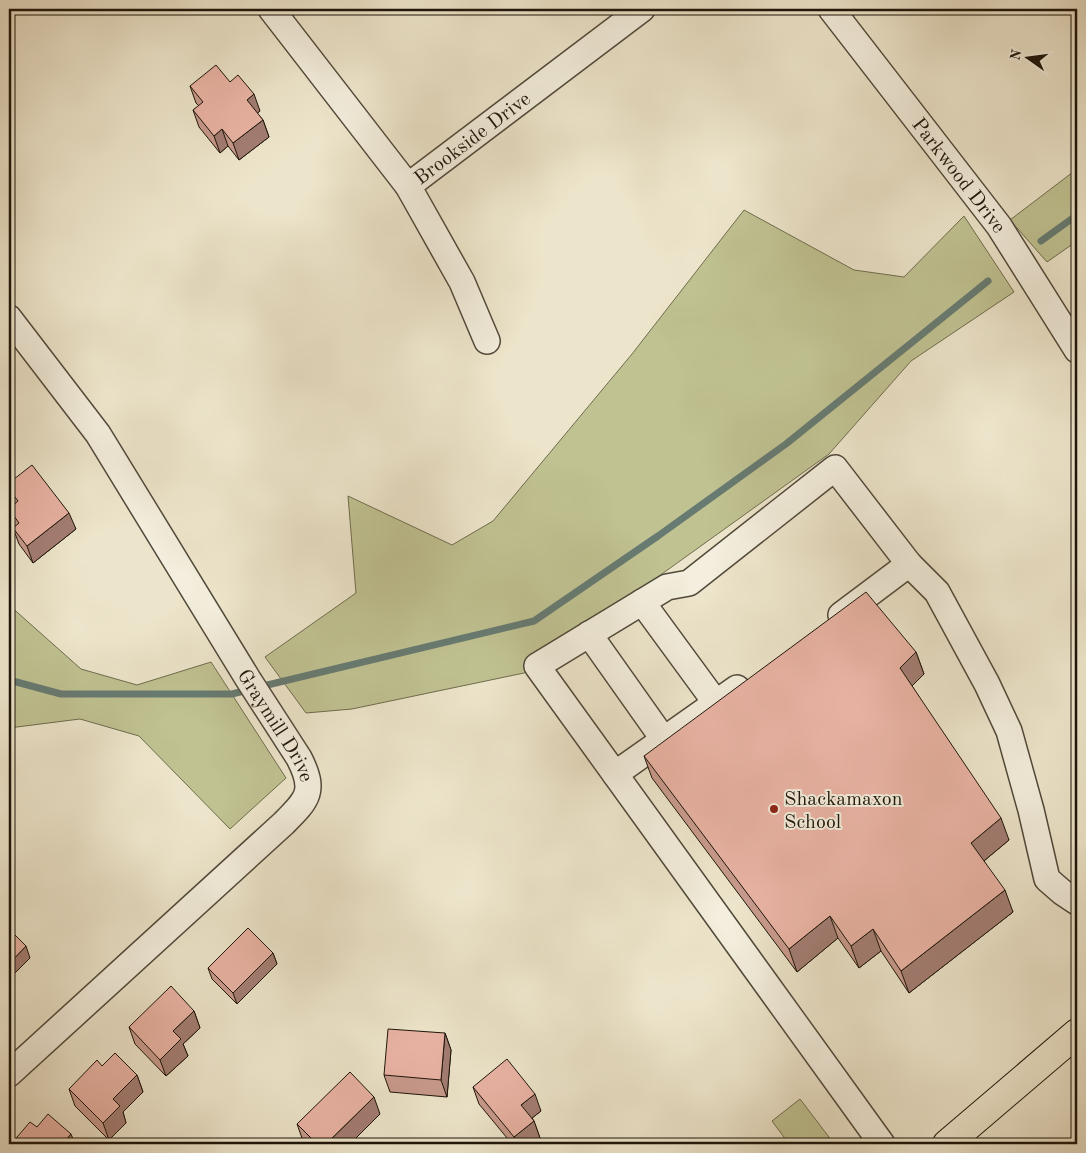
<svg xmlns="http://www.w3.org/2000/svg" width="1086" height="1153" font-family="'Old Standard TT',serif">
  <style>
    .green { fill: #c0c292; stroke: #6e6c4e }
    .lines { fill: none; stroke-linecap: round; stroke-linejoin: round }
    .stream { stroke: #677b72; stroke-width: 7 }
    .minor-casing { stroke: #51493a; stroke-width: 28 }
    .major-casing { stroke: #1d150a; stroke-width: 30 }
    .minor { stroke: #f3eedd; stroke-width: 25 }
    .major { stroke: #ede5cb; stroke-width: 28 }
    .wall { fill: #c89a8d; stroke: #1d150a }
    .shaded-wall { fill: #a37d73; stroke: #1d150a }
    .building { fill: #e9b3a4; stroke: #1d150a }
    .poi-dot { fill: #8f2418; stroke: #f3eedd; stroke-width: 2 }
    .labels { text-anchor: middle; stroke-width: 4; stroke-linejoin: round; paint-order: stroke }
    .street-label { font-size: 20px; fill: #1d150a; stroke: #f3eedd }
    .poi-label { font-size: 20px; fill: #1d150a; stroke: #f3eedd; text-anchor: start }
  </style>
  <rect width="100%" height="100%" fill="#ede5cb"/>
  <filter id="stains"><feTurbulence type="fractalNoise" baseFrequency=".004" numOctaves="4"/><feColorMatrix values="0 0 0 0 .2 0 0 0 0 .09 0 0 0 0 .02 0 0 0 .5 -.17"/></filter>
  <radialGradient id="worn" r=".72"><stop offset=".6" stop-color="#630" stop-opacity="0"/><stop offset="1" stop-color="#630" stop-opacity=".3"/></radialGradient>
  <!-- green -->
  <g class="green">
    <path d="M 1077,169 L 1077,241 L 1047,262 L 1010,220 Z"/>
    <path d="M 744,210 L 854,270 L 904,277 L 964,216 L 1014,292 L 911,361 L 829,454 L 524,673 L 352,709 L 306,713 L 265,657 L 356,593 L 348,496 L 452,545 L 493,521 L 632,354 Z"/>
    <path d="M 9,605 L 81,669 L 137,685 L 211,662 L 286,778 L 230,829 L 139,736 L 80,719 L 9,728 Z"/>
    <path d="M 800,1099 L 832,1141 L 828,1144 L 789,1144 L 772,1121 Z"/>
  </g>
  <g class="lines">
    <!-- stream -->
    <g class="stream">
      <path d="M 1041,241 L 1077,215"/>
      <path d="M 9,680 L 61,694 L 232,694 L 248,690"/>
      <path d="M 259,687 L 534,621 L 658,536 L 786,444 L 988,281"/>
    </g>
    <defs>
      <g id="minor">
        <path d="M 271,9 L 408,186 L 462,282 L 487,341"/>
        <path id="s1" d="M 831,9 L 999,226 L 1077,350"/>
        <path id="s2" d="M 408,186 L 642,9"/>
        <path id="s3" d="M 9,318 L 98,434 L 248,679 L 299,758 C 316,791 308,799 284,823 L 9,1074"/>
        <path d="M 642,602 L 716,703"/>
        <path d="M 841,615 L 909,564"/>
        <path d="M 589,634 L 664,740"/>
        <path d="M 615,774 L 737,688"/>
        <path d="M 882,1144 L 537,666 L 667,587 L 689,583 L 835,468 L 909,564 L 937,592 L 987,684 L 1009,731 L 1031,810 L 1047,879 L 1062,892 L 1077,902"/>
      </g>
      <path id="major" d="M 947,1144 L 1077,1033"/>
    </defs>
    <!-- minor casing -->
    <use href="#minor" class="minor-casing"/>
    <!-- major casing -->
    <use href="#major" class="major-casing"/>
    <!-- minor -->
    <use href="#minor" class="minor"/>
    <!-- major -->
    <use href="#major" class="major"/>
  </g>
  <!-- wall -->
  <g class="wall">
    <path d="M 230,82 L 260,111 L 257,113 L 263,120 L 269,137 L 239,160 L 228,146 L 220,153 L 199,127 L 193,110 L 199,106 L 196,103 L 190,86 Z"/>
    <path d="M 9,483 L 76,529 L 33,563 L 19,544 L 13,528 L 15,526 L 9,510 L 14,505 L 12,502 L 9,494 Z"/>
    <path d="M 916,652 L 924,674 L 912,686 L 1009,840 L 984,861 L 1013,912 L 909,993 L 881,951 L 859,968 L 838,938 L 797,972 L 652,778 L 644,756 Z"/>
    <path d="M 273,953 L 277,964 L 237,1004 L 212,979 L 208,968 Z"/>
    <path d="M 194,1011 L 200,1028 L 183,1044 L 188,1056 L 166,1076 L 135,1044 L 129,1027 Z"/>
    <path d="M 445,1033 L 451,1050 L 447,1097 L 390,1092 L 384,1075 Z"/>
    <path d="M 102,1066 L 137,1075 L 143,1092 L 123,1112 L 126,1123 L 109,1140 L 75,1106 L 69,1089 Z"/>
    <path d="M 473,1087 L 541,1111 L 532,1118 L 534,1121 L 540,1138 L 533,1144 L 512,1144 L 479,1104 Z"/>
    <path d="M 380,1114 L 350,1144 L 306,1144 L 303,1141 L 297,1124 Z"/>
  </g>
  <!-- shaded-wall -->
  <g class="shaded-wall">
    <path d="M 254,94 L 260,111 L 253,117 L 247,100 Z"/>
    <path d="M 263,120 L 269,137 L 239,160 L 233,143 Z"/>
    <path d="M 222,129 L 228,146 L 220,153 L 214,136 Z"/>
    <path d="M 69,513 L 76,529 L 33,563 L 27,546 Z"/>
    <path d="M 916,652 L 924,674 L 908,690 L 900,668 Z"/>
    <path d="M 1001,818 L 1009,840 L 979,865 L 971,843 Z"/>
    <path d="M 1005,890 L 1013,912 L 909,993 L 901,971 Z"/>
    <path d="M 830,916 L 838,938 L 797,972 L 789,949 Z"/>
    <path d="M 873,929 L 881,951 L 859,968 L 851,946 Z"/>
    <path d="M 26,946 L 30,958 L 9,979 L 9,964 Z"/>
    <path d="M 273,953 L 277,964 L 237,1004 L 233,993 Z"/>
    <path d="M 194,1011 L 200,1028 L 183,1044 L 188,1056 L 166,1076 L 160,1060 L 173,1031 Z"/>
    <path d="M 445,1033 L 451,1050 L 447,1097 L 441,1080 Z"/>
    <path d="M 137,1075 L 143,1092 L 123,1112 L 126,1123 L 109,1140 L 103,1123 L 113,1099 Z"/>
    <path d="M 535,1094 L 541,1111 L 527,1122 L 521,1105 Z"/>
    <path d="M 374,1097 L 380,1114 L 350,1144 L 326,1144 Z"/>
    <path d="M 534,1121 L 540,1138 L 533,1144 L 517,1144 L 514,1137 Z"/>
    <path d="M 71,1134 L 75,1144 L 62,1144 Z"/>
  </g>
  <!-- building -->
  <g class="building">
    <path d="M 216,65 L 230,82 L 238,75 L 254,94 L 247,100 L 263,120 L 233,143 L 222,129 L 214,136 L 193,110 L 203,102 L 190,86 Z"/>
    <path d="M 32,465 L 69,513 L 27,546 L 13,528 L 19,523 L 9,509 L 18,501 L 9,489 L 9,483 Z"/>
    <path d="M 866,592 L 916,652 L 900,668 L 1001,818 L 971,843 L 1005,890 L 901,971 L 873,929 L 851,946 L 830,916 L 789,949 L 644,756 Z"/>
    <path d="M 248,928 L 273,953 L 233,993 L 208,968 Z"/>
    <path d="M 9,929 L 26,946 L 9,964 Z"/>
    <path d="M 171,986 L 194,1011 L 173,1031 L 181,1039 L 160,1060 L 129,1027 Z"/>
    <path d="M 388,1029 L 445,1033 L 441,1080 L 384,1075 Z"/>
    <path d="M 115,1053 L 137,1075 L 113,1099 L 120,1106 L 103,1123 L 69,1089 L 97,1060 L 102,1066 Z"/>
    <path d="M 507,1059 L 535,1094 L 521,1105 L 534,1121 L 514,1137 L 473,1087 Z"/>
    <path d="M 350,1072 L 374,1097 L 326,1144 L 317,1144 L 297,1124 Z"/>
    <path d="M 48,1114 L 71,1134 L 62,1144 L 11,1144 L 30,1122 L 37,1127 Z"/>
  </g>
  <!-- markers -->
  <circle class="poi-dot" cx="774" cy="809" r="5"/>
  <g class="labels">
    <!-- street labels -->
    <g class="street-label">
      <text dy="7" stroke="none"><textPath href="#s2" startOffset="80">Brookside Drive</textPath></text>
      <text dy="7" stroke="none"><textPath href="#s1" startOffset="210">Parkwood Drive</textPath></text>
      <text dy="7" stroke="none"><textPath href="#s3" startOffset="488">Graymill Drive</textPath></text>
    </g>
    <!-- poi labels -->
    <g class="poi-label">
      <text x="784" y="805">Shackamaxon<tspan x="784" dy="23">School</tspan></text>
    </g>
  </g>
  <!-- margin -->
  <rect width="1086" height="1153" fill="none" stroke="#ede5cb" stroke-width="30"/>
  <rect x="10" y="10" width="1066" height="1133" fill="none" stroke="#1d150a" stroke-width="2.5"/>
  <rect x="15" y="15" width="1056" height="1123" fill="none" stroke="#1d150a"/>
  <!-- north arrow -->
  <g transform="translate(1028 58) rotate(284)" stroke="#f3eedd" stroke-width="4" paint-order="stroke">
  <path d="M0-4L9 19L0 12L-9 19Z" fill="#1d150a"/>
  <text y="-8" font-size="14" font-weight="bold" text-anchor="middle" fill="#1d150a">N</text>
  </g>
  <rect width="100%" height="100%" filter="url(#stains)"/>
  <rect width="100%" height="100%" fill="url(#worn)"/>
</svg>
